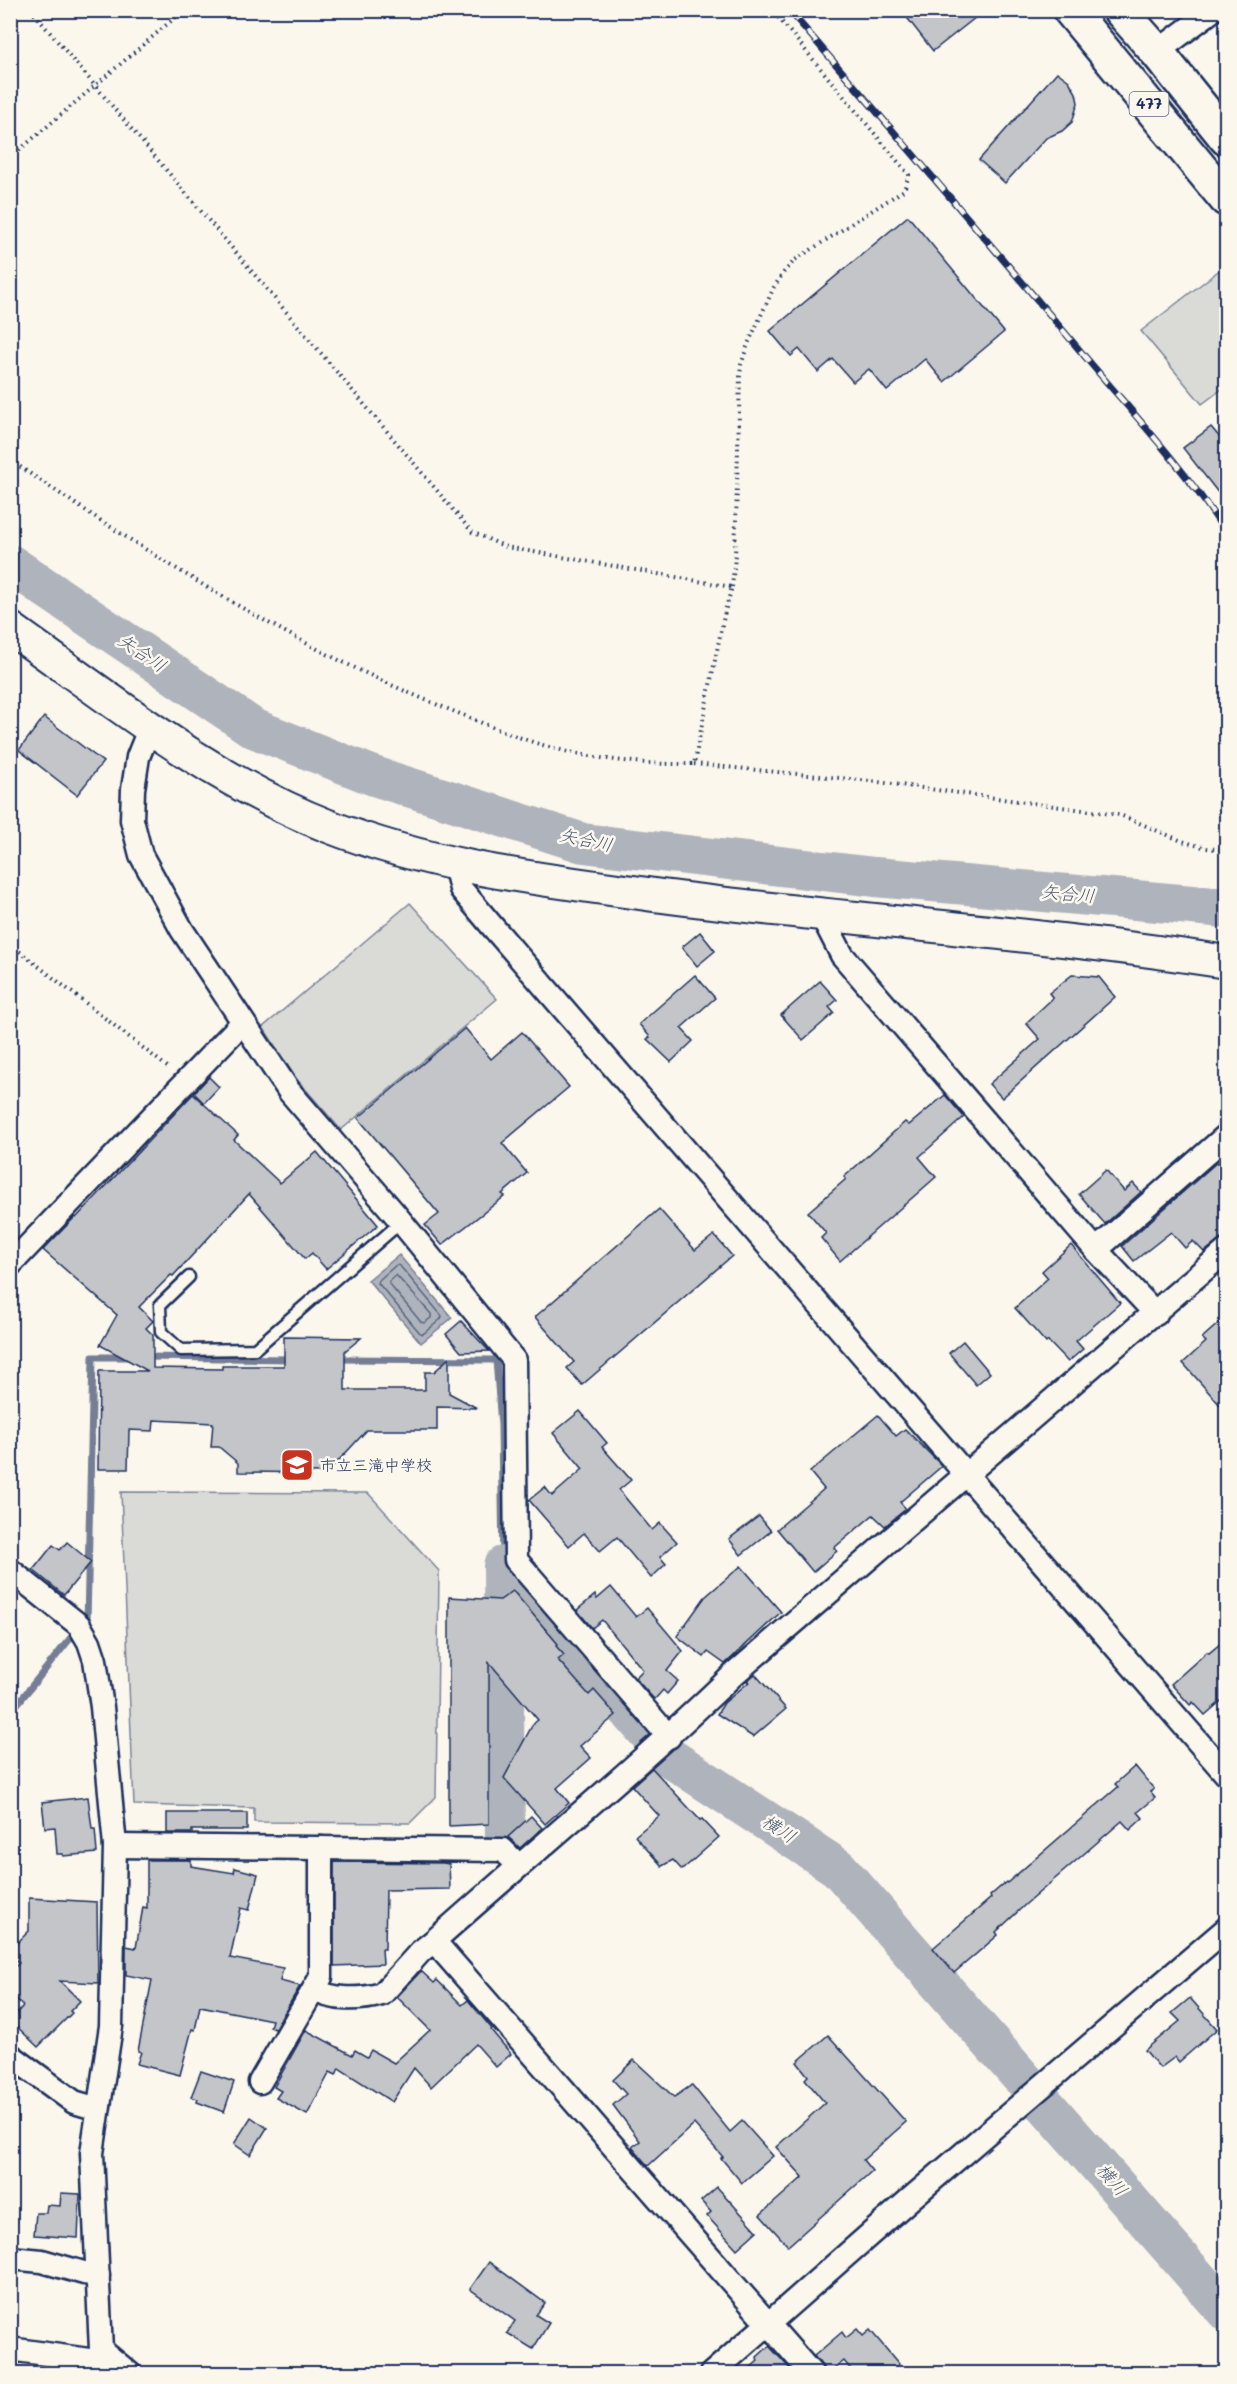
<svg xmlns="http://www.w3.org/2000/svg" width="1237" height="2384" font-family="Mali,'Klee One',sans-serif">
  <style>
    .green { fill: #dadad7; stroke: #7a849a; stroke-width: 1.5 }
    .water { fill: #afb3bb; stroke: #747e96; stroke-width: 1.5 }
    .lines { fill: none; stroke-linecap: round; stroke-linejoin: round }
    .shore { stroke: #566483; stroke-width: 1.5 }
    .stream { stroke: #747e96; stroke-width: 7 }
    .river { stroke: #afb3bb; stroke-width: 40 }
    .building { fill: #c3c5c9; stroke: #1b2f5e; stroke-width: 1.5 }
    .lane-casing { stroke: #1b2f5e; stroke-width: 15 }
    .street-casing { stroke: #1b2f5e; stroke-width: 27 }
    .secondary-casing { stroke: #1b2f5e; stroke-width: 36 }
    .highway-casing { stroke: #1b2f5e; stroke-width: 38 }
    .path { stroke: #1b2f5e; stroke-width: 4; stroke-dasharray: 1.5 4.5; stroke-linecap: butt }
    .lane { stroke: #fbf7ec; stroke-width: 10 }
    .street { stroke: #fbf7ec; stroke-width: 22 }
    .secondary { stroke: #fbf7ec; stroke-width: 32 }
    .highway { stroke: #fbf7ec; stroke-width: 33 }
    .rail-casing { stroke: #1b2f5e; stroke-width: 7 }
    .rail { stroke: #fbf7ec; stroke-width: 4.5; stroke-dasharray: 14; stroke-linecap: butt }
    .labels { text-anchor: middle; stroke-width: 5; stroke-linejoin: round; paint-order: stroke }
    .shield { fill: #fbf7ec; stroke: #5e6b89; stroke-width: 1.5 }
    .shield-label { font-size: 15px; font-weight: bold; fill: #1b2f5e }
    .poi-label { font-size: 16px; fill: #1b2f5e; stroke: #fbf7ec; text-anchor: start }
    .water-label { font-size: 18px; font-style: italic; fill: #47577a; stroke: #fbf7ec }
  </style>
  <rect width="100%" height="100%" fill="#fbf7ec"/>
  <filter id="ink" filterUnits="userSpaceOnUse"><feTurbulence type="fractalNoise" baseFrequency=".0167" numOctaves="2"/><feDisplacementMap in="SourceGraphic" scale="12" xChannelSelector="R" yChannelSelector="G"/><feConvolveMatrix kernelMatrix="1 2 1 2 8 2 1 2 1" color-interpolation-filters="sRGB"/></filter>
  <g filter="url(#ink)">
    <!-- green -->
    <g class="green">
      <path d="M 1226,265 L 1226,386 L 1202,404 L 1141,331 Z"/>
      <path d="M 410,903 L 497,999 L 341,1130 L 295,1077 L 263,1027 Z"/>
      <path d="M 121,1492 L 368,1493 L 439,1571 L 436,1797 L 410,1823 L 254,1822 L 254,1808 L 134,1805 Z"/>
    </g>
    <!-- water -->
    <path class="water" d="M 399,1255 L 452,1318 L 421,1343 L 368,1280 Z"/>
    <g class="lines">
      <!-- shore -->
      <g class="shore">
        <path d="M 396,1265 L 400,1266 L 442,1316 L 441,1319 L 423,1334 L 420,1333 L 378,1283 L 379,1280 Z"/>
        <path d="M 396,1275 L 431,1314 L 431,1318 L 424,1323 L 421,1322 L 389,1284 L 389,1281 Z"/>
      </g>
      <!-- stream -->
      <g class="stream">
        <path d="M 144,1357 L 292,1359"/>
        <path d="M 336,1359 L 496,1360 L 501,1425 L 503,1566"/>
        <path d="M 87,1623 L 93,1357 L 130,1357"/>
        <path d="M 10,1713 L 73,1635"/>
      </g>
      <!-- river -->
      <g class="river">
        <path d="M 10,564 L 253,728 L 374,776 L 583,843 L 875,877 L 1226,908"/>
        <path d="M 505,1842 L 503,1566 L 669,1757 L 838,1868 L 1226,2311"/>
      </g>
    </g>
    <!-- building -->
    <g class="building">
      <path d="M 901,10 L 985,10 L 933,51 Z"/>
      <path d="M 1057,72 L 1069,81 L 1076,93 L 1078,103 L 1072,122 L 1062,131 L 1046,138 L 1005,183 L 979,160 Z"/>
      <path d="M 908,216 L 1004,332 L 944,382 L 925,359 L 887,391 L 869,369 L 853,382 L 833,359 L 818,372 L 799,349 L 791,356 L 770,331 Z"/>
      <path d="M 1211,427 L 1227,446 L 1227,504 L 1183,448 Z"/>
      <path d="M 44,717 L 103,762 L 77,795 L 19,750 Z"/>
      <path d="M 700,932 L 715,951 L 697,966 L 682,947 Z"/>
      <path d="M 695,975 L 715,998 L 681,1028 L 693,1041 L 671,1062 L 647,1039 L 650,1037 L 639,1024 Z"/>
      <path d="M 1072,975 L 1099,977 L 1115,997 L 1002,1098 L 989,1084 L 1040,1039 L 1026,1023 L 1053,998 L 1049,993 Z"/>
      <path d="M 820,981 L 837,1000 L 829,1007 L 834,1013 L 803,1040 L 781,1015 Z"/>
      <path d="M 465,1028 L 491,1059 L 522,1032 L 569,1087 L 502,1143 L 527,1173 L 502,1194 L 505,1196 L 442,1245 L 425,1225 L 439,1214 L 358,1118 Z"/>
      <path d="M 209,1077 L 219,1087 L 204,1103 L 194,1093 Z"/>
      <path d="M 193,1094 L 238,1135 L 234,1140 L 280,1183 L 317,1152 L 378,1225 L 326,1269 L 312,1253 L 305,1259 L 249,1194 L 173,1276 L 171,1275 L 139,1307 L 153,1321 L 146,1328 L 153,1335 L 153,1368 L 222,1369 L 222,1366 L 284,1366 L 284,1337 L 361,1338 L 345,1351 L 345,1390 L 425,1390 L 425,1372 L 434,1372 L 449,1358 L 449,1393 L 477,1408 L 437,1407 L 437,1430 L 367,1430 L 327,1473 L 238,1472 L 238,1463 L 219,1447 L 211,1447 L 213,1423 L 154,1420 L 153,1431 L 129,1430 L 128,1469 L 98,1469 L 99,1371 L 148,1371 L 100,1345 L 117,1315 L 43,1250 L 75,1217 L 76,1218 Z"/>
      <path d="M 945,1095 L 964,1117 L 919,1157 L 936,1177 L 840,1261 L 821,1238 L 826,1233 L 808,1212 L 846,1179 L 844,1177 L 905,1122 L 909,1125 Z"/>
      <path d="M 1217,1162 L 1227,1172 L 1227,1235 L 1204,1252 L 1193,1241 L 1185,1248 L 1171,1232 L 1134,1261 L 1122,1246 Z"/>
      <path d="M 1106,1170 L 1124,1191 L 1133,1183 L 1141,1192 L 1105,1224 L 1079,1194 Z"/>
      <path d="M 659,1209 L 695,1250 L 714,1235 L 732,1256 L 582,1385 L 567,1368 L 574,1362 L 535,1317 Z"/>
      <path d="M 1071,1245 L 1120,1303 L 1076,1341 L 1083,1349 L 1068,1362 L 1048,1341 L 1046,1343 L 1015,1308 L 1048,1278 L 1042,1271 Z"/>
      <path d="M 1227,1316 L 1227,1413 L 1183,1363 L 1206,1342 L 1202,1338 Z"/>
      <path d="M 461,1321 L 489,1351 L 461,1352 L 446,1334 Z"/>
      <path d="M 963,1341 L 990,1373 L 976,1385 L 949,1353 Z"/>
      <path d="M 580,1411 L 607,1443 L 602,1447 L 631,1480 L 619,1490 L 652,1530 L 660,1523 L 677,1542 L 660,1557 L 666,1564 L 651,1578 L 617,1537 L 600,1551 L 584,1533 L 569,1546 L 529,1500 L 545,1487 L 552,1496 L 583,1469 L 553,1433 Z"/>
      <path d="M 878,1415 L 896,1436 L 905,1429 L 942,1466 L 900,1502 L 906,1509 L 885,1526 L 873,1515 L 834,1548 L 837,1551 L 813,1572 L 777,1529 L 824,1489 L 810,1472 Z"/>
      <path d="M 759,1516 L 771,1531 L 741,1555 L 729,1539 Z"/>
      <path d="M 67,1542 L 91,1562 L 64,1595 L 33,1570 L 53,1545 L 60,1550 Z"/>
      <path d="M 741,1566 L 781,1612 L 725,1664 L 708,1652 L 704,1657 L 677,1636 L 705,1597 Z"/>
      <path d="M 611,1587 L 636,1617 L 647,1608 L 683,1651 L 667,1671 L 678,1681 L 667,1694 L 663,1690 L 655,1699 L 653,1698 L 635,1678 L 643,1670 L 602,1620 L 592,1628 L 577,1610 L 595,1595 L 597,1599 Z"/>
      <path d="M 513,1591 L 558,1644 L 556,1646 L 564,1655 L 558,1660 L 589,1695 L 594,1690 L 616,1715 L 580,1746 L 591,1758 L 557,1788 L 569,1803 L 545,1824 L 504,1778 L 533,1724 L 538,1720 L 489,1662 L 489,1824 L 449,1826 L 449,1597 L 500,1600 Z"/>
      <path d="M 1227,1638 L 1227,1696 L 1205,1715 L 1193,1702 L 1190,1705 L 1171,1684 L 1207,1652 L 1209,1653 Z"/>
      <path d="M 755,1674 L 786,1709 L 753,1737 L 717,1714 L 724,1703 L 749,1682 L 747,1681 Z"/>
      <path d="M 1135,1766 L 1154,1789 L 1150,1792 L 1155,1798 L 1138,1812 L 1143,1818 L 1130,1830 L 1122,1821 L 1027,1903 L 996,1932 L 998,1935 L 954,1973 L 933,1948 L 991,1898 L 990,1896 L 1006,1882 L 1007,1883 L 1118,1787 L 1115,1784 Z"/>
      <path d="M 652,1768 L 700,1820 L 702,1819 L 719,1837 L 682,1870 L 673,1860 L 662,1866 L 635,1836 L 659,1816 L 632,1786 Z"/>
      <path d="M 88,1797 L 92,1829 L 95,1829 L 97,1853 L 63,1856 L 63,1854 L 57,1854 L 55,1827 L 45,1828 L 42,1802 Z"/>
      <path d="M 167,1813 L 247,1813 L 247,1830 L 192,1830 L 192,1833 L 167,1833 Z"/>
      <path d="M 531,1816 L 542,1828 L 520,1848 L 508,1837 Z"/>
      <path d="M 147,1860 L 191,1860 L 191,1866 L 234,1873 L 235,1868 L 258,1874 L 249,1910 L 241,1908 L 230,1958 L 283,1968 L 280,1981 L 300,1986 L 275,2029 L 270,2027 L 272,2020 L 200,2006 L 195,2030 L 192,2029 L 180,2075 L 137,2064 L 141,2052 L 138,2051 L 152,1980 L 126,1975 L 126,1946 L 136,1948 L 143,1907 L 147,1908 Z"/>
      <path d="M 334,1862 L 443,1863 L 449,1864 L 450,1889 L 386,1890 L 385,1949 L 382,1949 L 383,1964 L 334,1966 Z"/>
      <path d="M 29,1898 L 97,1902 L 98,1983 L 60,1981 L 80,2001 L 70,2011 L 72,2013 L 38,2047 L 10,2020 L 23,2006 L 10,1993 L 10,1971 L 19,1963 L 10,1954 L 10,1950 L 29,1931 Z"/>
      <path d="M 421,1971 L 434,1983 L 437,1980 L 462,2005 L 468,2000 L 492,2029 L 491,2030 L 511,2054 L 496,2067 L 476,2044 L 431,2087 L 414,2068 L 392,2102 L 339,2068 L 336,2075 L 330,2072 L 307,2115 L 276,2098 L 281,2091 L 274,2087 L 306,2030 L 352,2055 L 355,2050 L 367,2057 L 371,2050 L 394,2063 L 430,2030 L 397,1997 Z"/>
      <path d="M 1190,1998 L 1217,2029 L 1179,2062 L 1175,2057 L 1160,2068 L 1145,2050 L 1180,2021 L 1172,2013 Z"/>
      <path d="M 828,2035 L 906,2122 L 863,2160 L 872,2171 L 788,2246 L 760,2215 L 803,2177 L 776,2147 L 825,2103 L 805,2079 L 808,2076 L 797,2062 Z"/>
      <path d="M 634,2060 L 674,2097 L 692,2085 L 730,2132 L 742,2121 L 773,2156 L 742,2183 L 721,2158 L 723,2157 L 694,2124 L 648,2166 L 632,2147 L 640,2141 L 613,2105 L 626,2094 L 613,2080 Z"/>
      <path d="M 201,2071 L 234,2082 L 224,2112 L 197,2102 L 198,2099 L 191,2097 Z"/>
      <path d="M 251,2117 L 267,2128 L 250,2155 L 234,2144 Z"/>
      <path d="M 717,2187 L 757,2231 L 737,2249 L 707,2216 L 711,2212 L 701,2201 Z"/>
      <path d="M 61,2193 L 80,2194 L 78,2238 L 34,2235 L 36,2213 L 46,2213 L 47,2205 L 60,2206 Z"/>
      <path d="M 489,2262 L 545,2303 L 536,2315 L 549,2323 L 533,2349 L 507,2333 L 515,2321 L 470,2289 Z"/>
      <path d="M 857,2329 L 863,2336 L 870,2330 L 899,2364 L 890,2373 L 854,2373 L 844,2361 L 829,2373 L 825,2373 L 822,2366 L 814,2356 L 842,2332 L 846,2338 Z"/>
      <path d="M 769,2346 L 794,2373 L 744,2373 L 758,2361 L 757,2357 Z"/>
    </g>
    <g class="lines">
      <defs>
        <path id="lane" d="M 189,1277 L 160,1305 L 161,1332 L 181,1350 L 255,1349 L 400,1223"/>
        <g id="street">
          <path d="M 1157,52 L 1213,10"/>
          <path d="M 150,727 L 138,757 L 133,789 L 132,820 L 141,855 L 182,930 L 289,1091 L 395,1214 L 514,1360 L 516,1560 L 669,1737"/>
          <path d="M 455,865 L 461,889 L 492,926 C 735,1210 982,1491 1226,1774"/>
          <path d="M 821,914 L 842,955 L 1096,1250 L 1156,1314"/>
          <path d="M 1096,1250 L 1226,1136"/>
          <path d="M 10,1265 L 242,1023"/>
          <path d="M 10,1570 L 79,1625 L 89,1642 L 95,1660 L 102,1707 L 115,1846 L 111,2026 L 92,2153 L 101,2350 L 130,2374"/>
          <path d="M 115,1846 L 503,1850 L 518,1865"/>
          <path d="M 314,1989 C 331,2001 361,2000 382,1994 L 421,1951 L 434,1941"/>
          <path d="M 10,2055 L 74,2102 L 98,2109"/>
          <path d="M 260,2082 L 321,1977 L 321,1848"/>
          <path d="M 10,2258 L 42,2261 L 84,2273 L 98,2275"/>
          <path d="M 10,2349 L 96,2361 L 109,2357"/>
          <path d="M 711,2374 L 909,2200 L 1226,1929"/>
          <path d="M 812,2374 L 434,1941 C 533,1852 637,1768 733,1675 L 1226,1251"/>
        </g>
        <path id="secondary" d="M 10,628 C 112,700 211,780 328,826 C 438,869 546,880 662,896 C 850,920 1039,933 1226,962"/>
        <g id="highway">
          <path d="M 1070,10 L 1226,199"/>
          <path d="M 1120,10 L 1157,52 L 1226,138"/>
        </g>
      </defs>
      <!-- lane casing -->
      <use href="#lane" class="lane-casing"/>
      <!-- street casing -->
      <use href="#street" class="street-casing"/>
      <!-- secondary casing -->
      <use href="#secondary" class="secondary-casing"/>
      <!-- highway casing -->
      <use href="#highway" class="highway-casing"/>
      <!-- path -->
      <g class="path">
        <path d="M 10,158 L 184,10"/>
        <path d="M 10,460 C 149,554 292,647 448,709 C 473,719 498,730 524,739 C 578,758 637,765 694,764 L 725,611 L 732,587 L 506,547 L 472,532 L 31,10"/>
        <path d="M 732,587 L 735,557 L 740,377 L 741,365 L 748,344 L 774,287 L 784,272 L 795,260 L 904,190 L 909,175 L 772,10"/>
        <path d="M 694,764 L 871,781 L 1120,815 L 1182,841 L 1206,848 L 1226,850"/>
        <path d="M 10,944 L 170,1069"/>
      </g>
      <!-- lane -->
      <use href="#lane" class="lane"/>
      <!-- street -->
      <use href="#street" class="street"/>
      <!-- secondary -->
      <use href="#secondary" class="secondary"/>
      <!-- highway -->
      <use href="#highway" class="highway"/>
      <defs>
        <path id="rail" d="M 789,10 C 889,126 989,242 1087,359 C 1135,416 1187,471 1226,533"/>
      </defs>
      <!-- rail casing -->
      <use href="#rail" class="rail-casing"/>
      <!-- rail -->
      <use href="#rail" class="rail"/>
    </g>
  </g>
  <!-- icons -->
  <defs>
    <symbol id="school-square" viewBox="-11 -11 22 22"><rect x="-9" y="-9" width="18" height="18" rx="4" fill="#c8321e" stroke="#fbf7ec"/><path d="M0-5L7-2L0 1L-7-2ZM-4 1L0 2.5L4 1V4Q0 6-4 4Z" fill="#fff"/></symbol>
  </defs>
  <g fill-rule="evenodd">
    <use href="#school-square" x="278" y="1446" width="38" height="38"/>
  </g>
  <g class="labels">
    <!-- shield labels -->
    <rect class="shield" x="1129.5" y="92" width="39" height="24" rx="4.5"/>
    <g class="shield-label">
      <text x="1149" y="109">477</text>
    </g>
    <!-- poi labels -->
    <g class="poi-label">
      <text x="320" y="1471">市立三滝中学校</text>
    </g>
    <!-- water labels -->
    <g class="water-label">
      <text transform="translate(142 653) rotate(34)" y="6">矢合川</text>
      <text transform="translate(586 840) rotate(12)" y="6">矢合川</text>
      <text transform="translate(1068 894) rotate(5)" y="6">矢合川</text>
      <text transform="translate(779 1829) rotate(33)" y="6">横川</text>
      <text transform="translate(1112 2180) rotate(49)" y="6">横川</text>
    </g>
  </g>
  <!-- margin -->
  <rect width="1237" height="2384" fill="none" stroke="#fbf7ec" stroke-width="36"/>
  <rect x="18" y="18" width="1201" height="2348" fill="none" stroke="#1b2f5e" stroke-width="2" filter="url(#ink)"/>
</svg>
